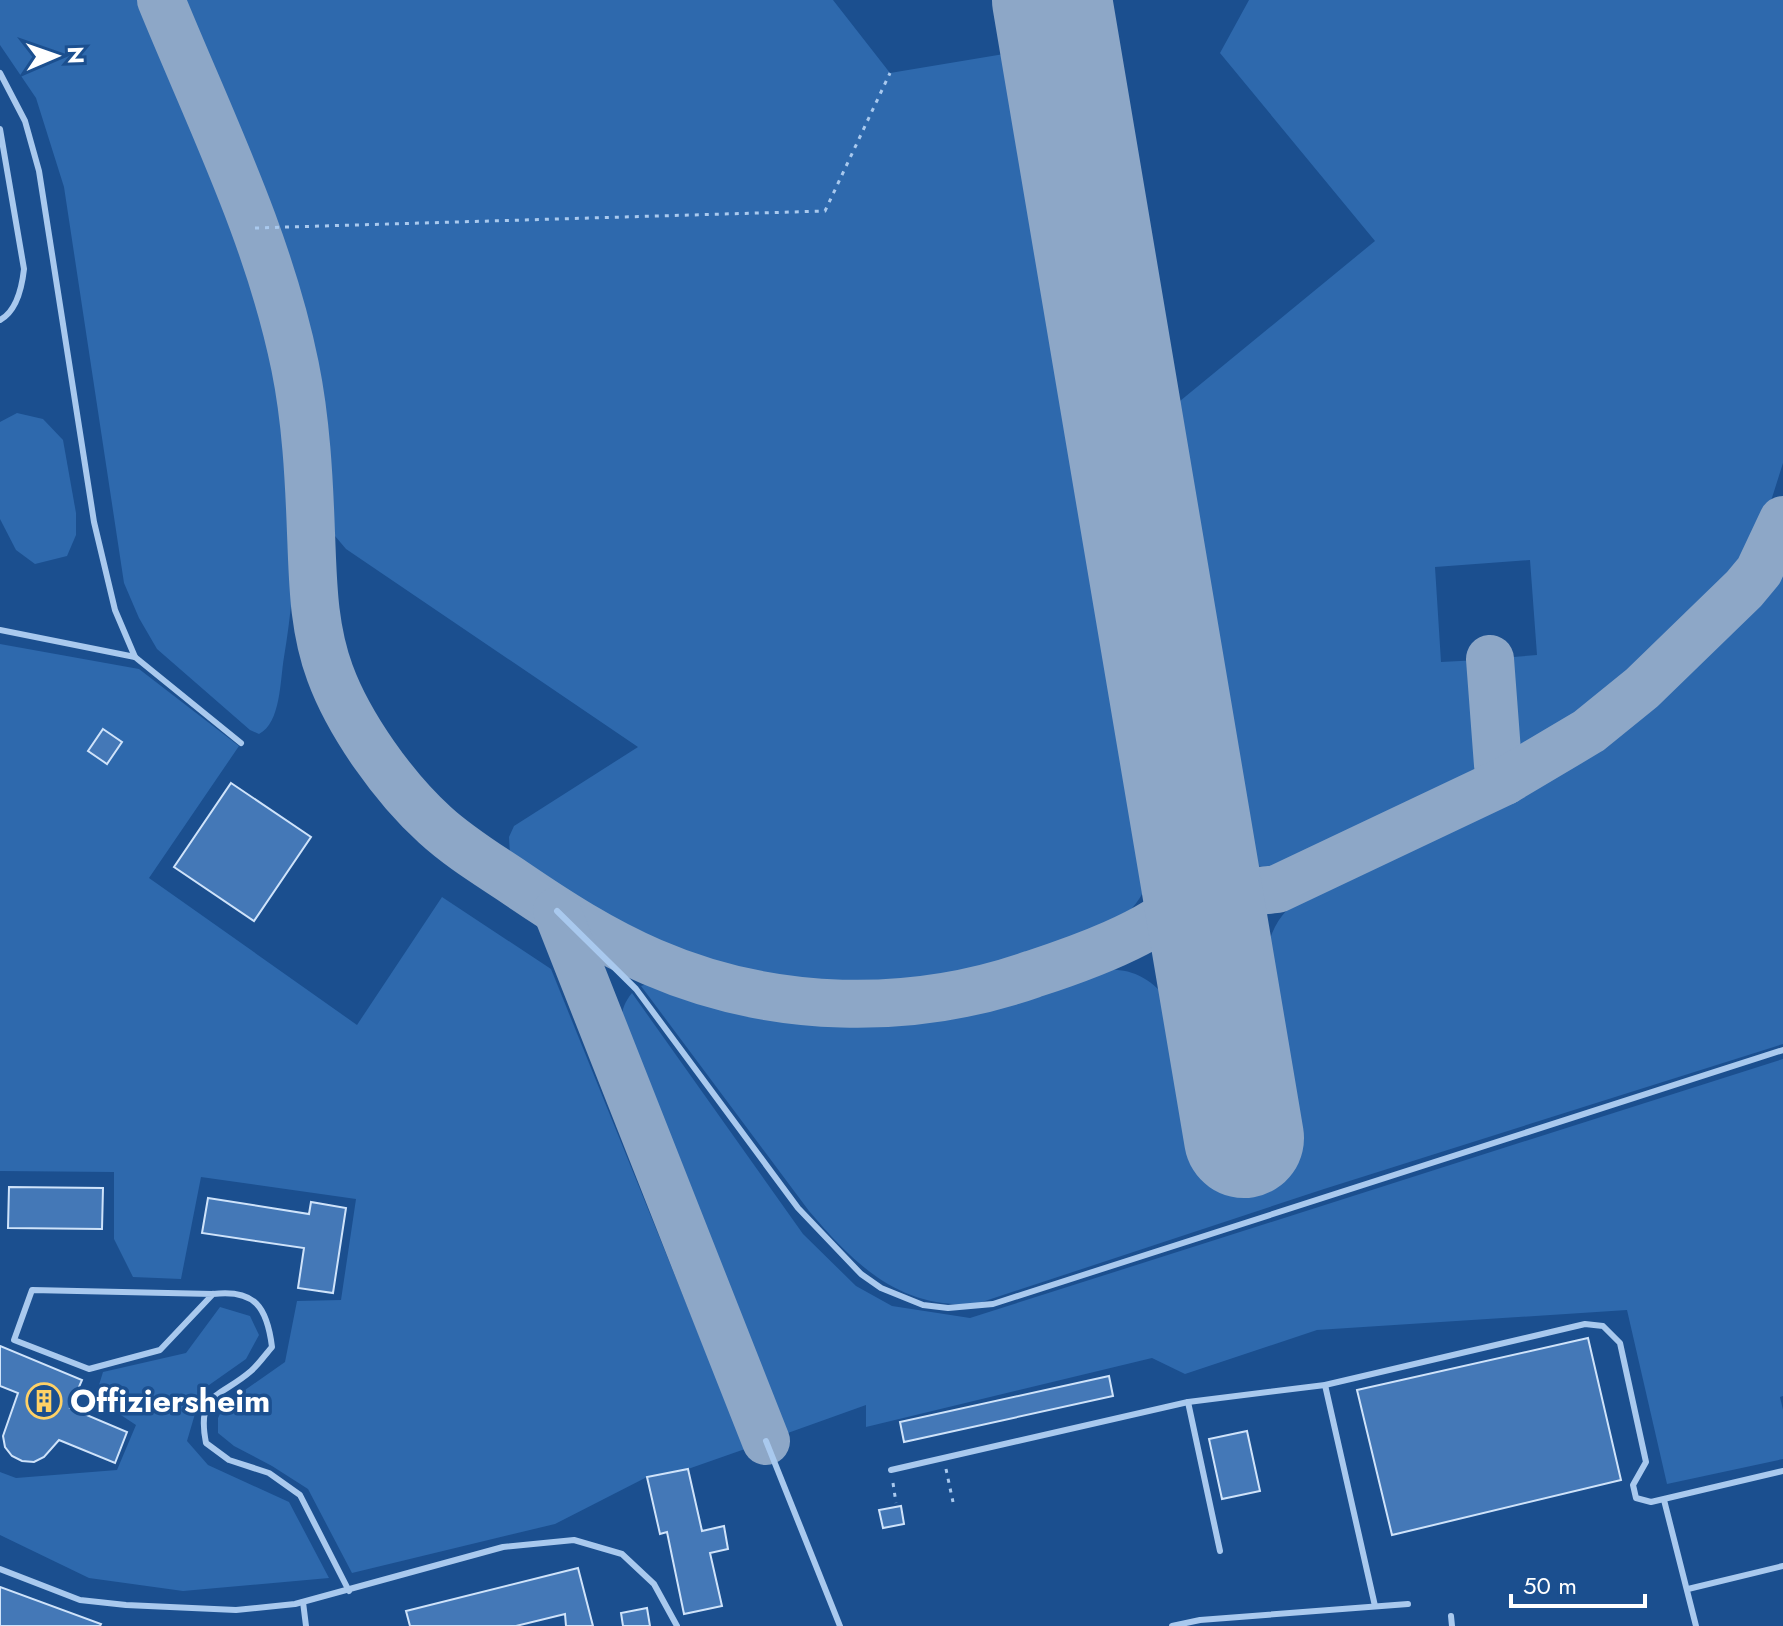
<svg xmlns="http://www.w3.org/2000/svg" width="1783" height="1626" font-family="Jost,sans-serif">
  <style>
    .green { fill: #2e69ad }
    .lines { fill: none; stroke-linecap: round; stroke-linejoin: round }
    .taxiway { stroke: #8da7c7; stroke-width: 48 }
    .runway { stroke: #8da7c7; stroke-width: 120 }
    .building { fill: #4478b7; stroke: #cfe3fa; stroke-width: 2 }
    .path { stroke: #a9c9ee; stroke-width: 3; stroke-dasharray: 4 6; stroke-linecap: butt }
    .service { stroke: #a9c9ee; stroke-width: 6 }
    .labels { text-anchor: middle; stroke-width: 7; stroke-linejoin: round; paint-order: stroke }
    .poi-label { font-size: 32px; font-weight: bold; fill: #fff; stroke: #1b4f8f; text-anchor: start }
  </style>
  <rect width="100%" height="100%" fill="#1b4f8f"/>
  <!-- green -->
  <g class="green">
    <path d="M 0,0 L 141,0 C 195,131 258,264 284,404 C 299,486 298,576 284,657 C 280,680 281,723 259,734 L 250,730 L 157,649 L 139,618 L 124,583 L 64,187 L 36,98 L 0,45 Z"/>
    <path d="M 181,0 L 833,0 L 890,73 L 1010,53 L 1150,874 C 1137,923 1098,931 1056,949 C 921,1004 770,1000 639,937 C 599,918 562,893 525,869 L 510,855 L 509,837 L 514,826 L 638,747 L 346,549 L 335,536 L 331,522 L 319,401 L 309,348 L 280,244 Z"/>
    <path d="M 1249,0 L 1783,0 L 1783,463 L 1764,523 L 1744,562 L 1616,690 L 1524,752 L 1516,750 L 1511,745 L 1501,658 L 1537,655 L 1530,560 L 1435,567 L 1441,662 L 1479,660 L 1487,733 L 1481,774 L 1285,869 C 1270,870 1259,867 1246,860 L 1169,410 L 1375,241 L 1220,53 Z"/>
    <path d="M 17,413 L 43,419 L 63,440 L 76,513 L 76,535 L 67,556 L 35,564 L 16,550 L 0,519 L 0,422 Z"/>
    <path d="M 1783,561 L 1783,1044 L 1324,1189 L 976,1304 C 899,1309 855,1265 809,1211 L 641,986 C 664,978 689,992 711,998 C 783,1018 855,1021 929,1014 C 959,1011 990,1005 1018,996 C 1074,980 1128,941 1172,1006 L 1198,1155 L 1294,1139 L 1265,965 C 1268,933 1278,915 1303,895 L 1510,797 L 1599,744 L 1697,657 L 1756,600 Z"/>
    <path d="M 0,644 L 139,669 L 239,746 L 149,878 L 357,1025 L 442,897 L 551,969 L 745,1449 L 688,1469 L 647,1477 L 555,1524 L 352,1573 L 308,1489 L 272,1466 L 234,1446 L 218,1433 L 218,1418 L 225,1404 L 285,1362 L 297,1301 L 341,1300 L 356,1199 L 201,1177 L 181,1279 L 133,1277 L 114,1239 L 114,1172 L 0,1171 Z"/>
    <path d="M 632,993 L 803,1234 L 856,1286 L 892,1306 L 970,1318 L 1783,1059 L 1783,1396 L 1780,1397 L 1783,1410 L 1783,1459 L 1667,1484 L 1627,1310 L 1317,1330 L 1185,1374 L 1152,1358 L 866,1427 L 866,1405 L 785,1434 L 623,1031 C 620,1016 622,1005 632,993 Z"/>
    <path d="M 220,1307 L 250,1316 L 259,1335 L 246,1359 L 202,1390 L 187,1441 L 208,1465 L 289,1502 L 329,1578 L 183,1591 L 89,1578 L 0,1535 L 0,1472 L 16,1478 L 117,1470 L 136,1425 L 95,1398 L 103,1372 L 186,1353 Z"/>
  </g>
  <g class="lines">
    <!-- taxiway -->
    <g class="taxiway">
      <path d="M 161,0 C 210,120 269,238 295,366 C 306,420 309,477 311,533 C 313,581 313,627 330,673 C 349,725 394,788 435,825 C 459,847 487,864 514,882 C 558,912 603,941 652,962 C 772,1014 911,1017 1033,974 C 1070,962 1161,931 1182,899 C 1193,881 1194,860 1193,839"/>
      <path d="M 1490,659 L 1498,765 L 1505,781"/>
      <path d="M 1193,839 C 1214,887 1222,896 1277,889 L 1505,781 L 1589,731 L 1642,688 L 1744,589 L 1759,571 L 1783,520"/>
      <path d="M 557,911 L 766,1441"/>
    </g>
    <!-- runway -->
    <path class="runway" d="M 1052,0 L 1244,1138"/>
  </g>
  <!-- building -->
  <g class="building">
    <path d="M 103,729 L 122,742 L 107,764 L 88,751 Z"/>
    <path d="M 231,783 L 311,837 L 254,921 L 174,867 Z"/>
    <path d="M 9,1187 L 103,1188 L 102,1229 L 8,1228 Z"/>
    <path d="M 208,1198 L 309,1214 L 311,1202 L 346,1208 L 333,1293 L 298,1288 L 304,1248 L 202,1233 Z"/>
    <path d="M 1588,1338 L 1621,1480 L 1392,1535 L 1357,1390 Z"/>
    <path d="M 0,1346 L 82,1380 L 70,1408 L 127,1432 L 115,1463 L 59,1440 L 44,1457 L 34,1462 L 22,1461 L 12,1456 L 5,1447 L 3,1436 L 18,1393 L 0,1386 Z"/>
    <path d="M 1109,1376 L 1113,1396 L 904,1442 L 900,1422 Z"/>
    <path d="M 1247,1431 L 1260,1491 L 1222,1499 L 1209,1439 Z"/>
    <path d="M 688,1469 L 702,1531 L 724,1526 L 728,1549 L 710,1553 L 722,1606 L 684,1614 L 667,1532 L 660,1534 L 647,1477 Z"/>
    <path d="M 901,1506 L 904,1524 L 883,1528 L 879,1510 Z"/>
    <path d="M 578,1568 L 593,1626 L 566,1626 L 565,1614 L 516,1626 L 410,1626 L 406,1611 Z"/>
    <path d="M 0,1587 L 101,1624 L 100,1626 L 0,1626 Z"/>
    <path d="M 647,1608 L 650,1626 L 623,1626 L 621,1613 Z"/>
  </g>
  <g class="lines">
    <!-- path -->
    <g class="path">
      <path d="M 255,228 L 825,211 L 890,73"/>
      <path d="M 946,1469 L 953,1502"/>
      <path d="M 893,1483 L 896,1503"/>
    </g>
    <!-- service -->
    <g class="service">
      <path d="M 0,73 L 25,121 L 39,171 L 94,522 L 115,610 L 135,657 L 241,743"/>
      <path d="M 0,129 L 24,269 C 22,287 17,311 0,320"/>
      <path d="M 0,630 L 135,657"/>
      <path d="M 557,911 L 636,989 L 798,1208 L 861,1274 L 881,1288 L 923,1305 L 948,1308 L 993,1304 L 1783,1050"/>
      <path d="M 213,1294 L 160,1350 L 89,1369 L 14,1340 L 32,1290 L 213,1294 C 255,1289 267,1307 272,1347 C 265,1355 259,1364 251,1371 C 220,1398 196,1392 206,1443 L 229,1460 L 269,1473 L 300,1495 L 349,1591"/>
      <path d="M 1325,1385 L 1375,1606"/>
      <path d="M 1188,1402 L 1220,1551"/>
      <path d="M 766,1441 L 840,1626"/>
      <path d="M 891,1470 L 1188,1402 L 1325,1385 L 1585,1324 L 1603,1326 L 1620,1343 L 1646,1462 L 1633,1485 L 1636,1498 L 1651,1502 L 1783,1471"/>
      <path d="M 1664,1500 L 1696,1626"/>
      <path d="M 0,1569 L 80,1600 L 126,1605 L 236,1610 L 295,1604 L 503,1547 L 574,1540 L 622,1554 L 654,1584 L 677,1626"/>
      <path d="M 1688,1589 L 1783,1566"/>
      <path d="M 303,1602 L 306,1626"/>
      <path d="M 1451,1616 L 1452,1626"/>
      <path d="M 1172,1626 L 1200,1620 L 1408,1604"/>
    </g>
  </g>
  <!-- icons -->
  <defs>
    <symbol id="building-ring" viewBox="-11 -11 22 22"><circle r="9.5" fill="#1b4f8f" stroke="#ffd166" stroke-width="1.5"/><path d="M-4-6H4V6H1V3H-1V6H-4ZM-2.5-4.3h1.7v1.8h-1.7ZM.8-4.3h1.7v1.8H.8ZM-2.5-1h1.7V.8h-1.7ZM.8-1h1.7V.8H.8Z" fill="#ffd166"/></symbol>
  </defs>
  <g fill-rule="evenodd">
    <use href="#building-ring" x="24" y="1381" width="40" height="40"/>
  </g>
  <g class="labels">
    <!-- poi labels -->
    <g class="poi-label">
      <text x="70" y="1412">Offiziersheim</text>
    </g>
  </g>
  <!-- north arrow -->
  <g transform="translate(56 56) rotate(88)" stroke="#1b4f8f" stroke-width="6" paint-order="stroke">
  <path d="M0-6L14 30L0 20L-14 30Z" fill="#ffffff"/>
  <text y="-12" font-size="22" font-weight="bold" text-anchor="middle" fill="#ffffff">N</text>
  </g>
  <!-- scale -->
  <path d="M1511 1594v12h134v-12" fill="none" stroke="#ffffff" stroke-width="4"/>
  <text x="1523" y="1594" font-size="24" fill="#ffffff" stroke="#1b4f8f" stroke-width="6" paint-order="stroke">50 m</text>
</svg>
